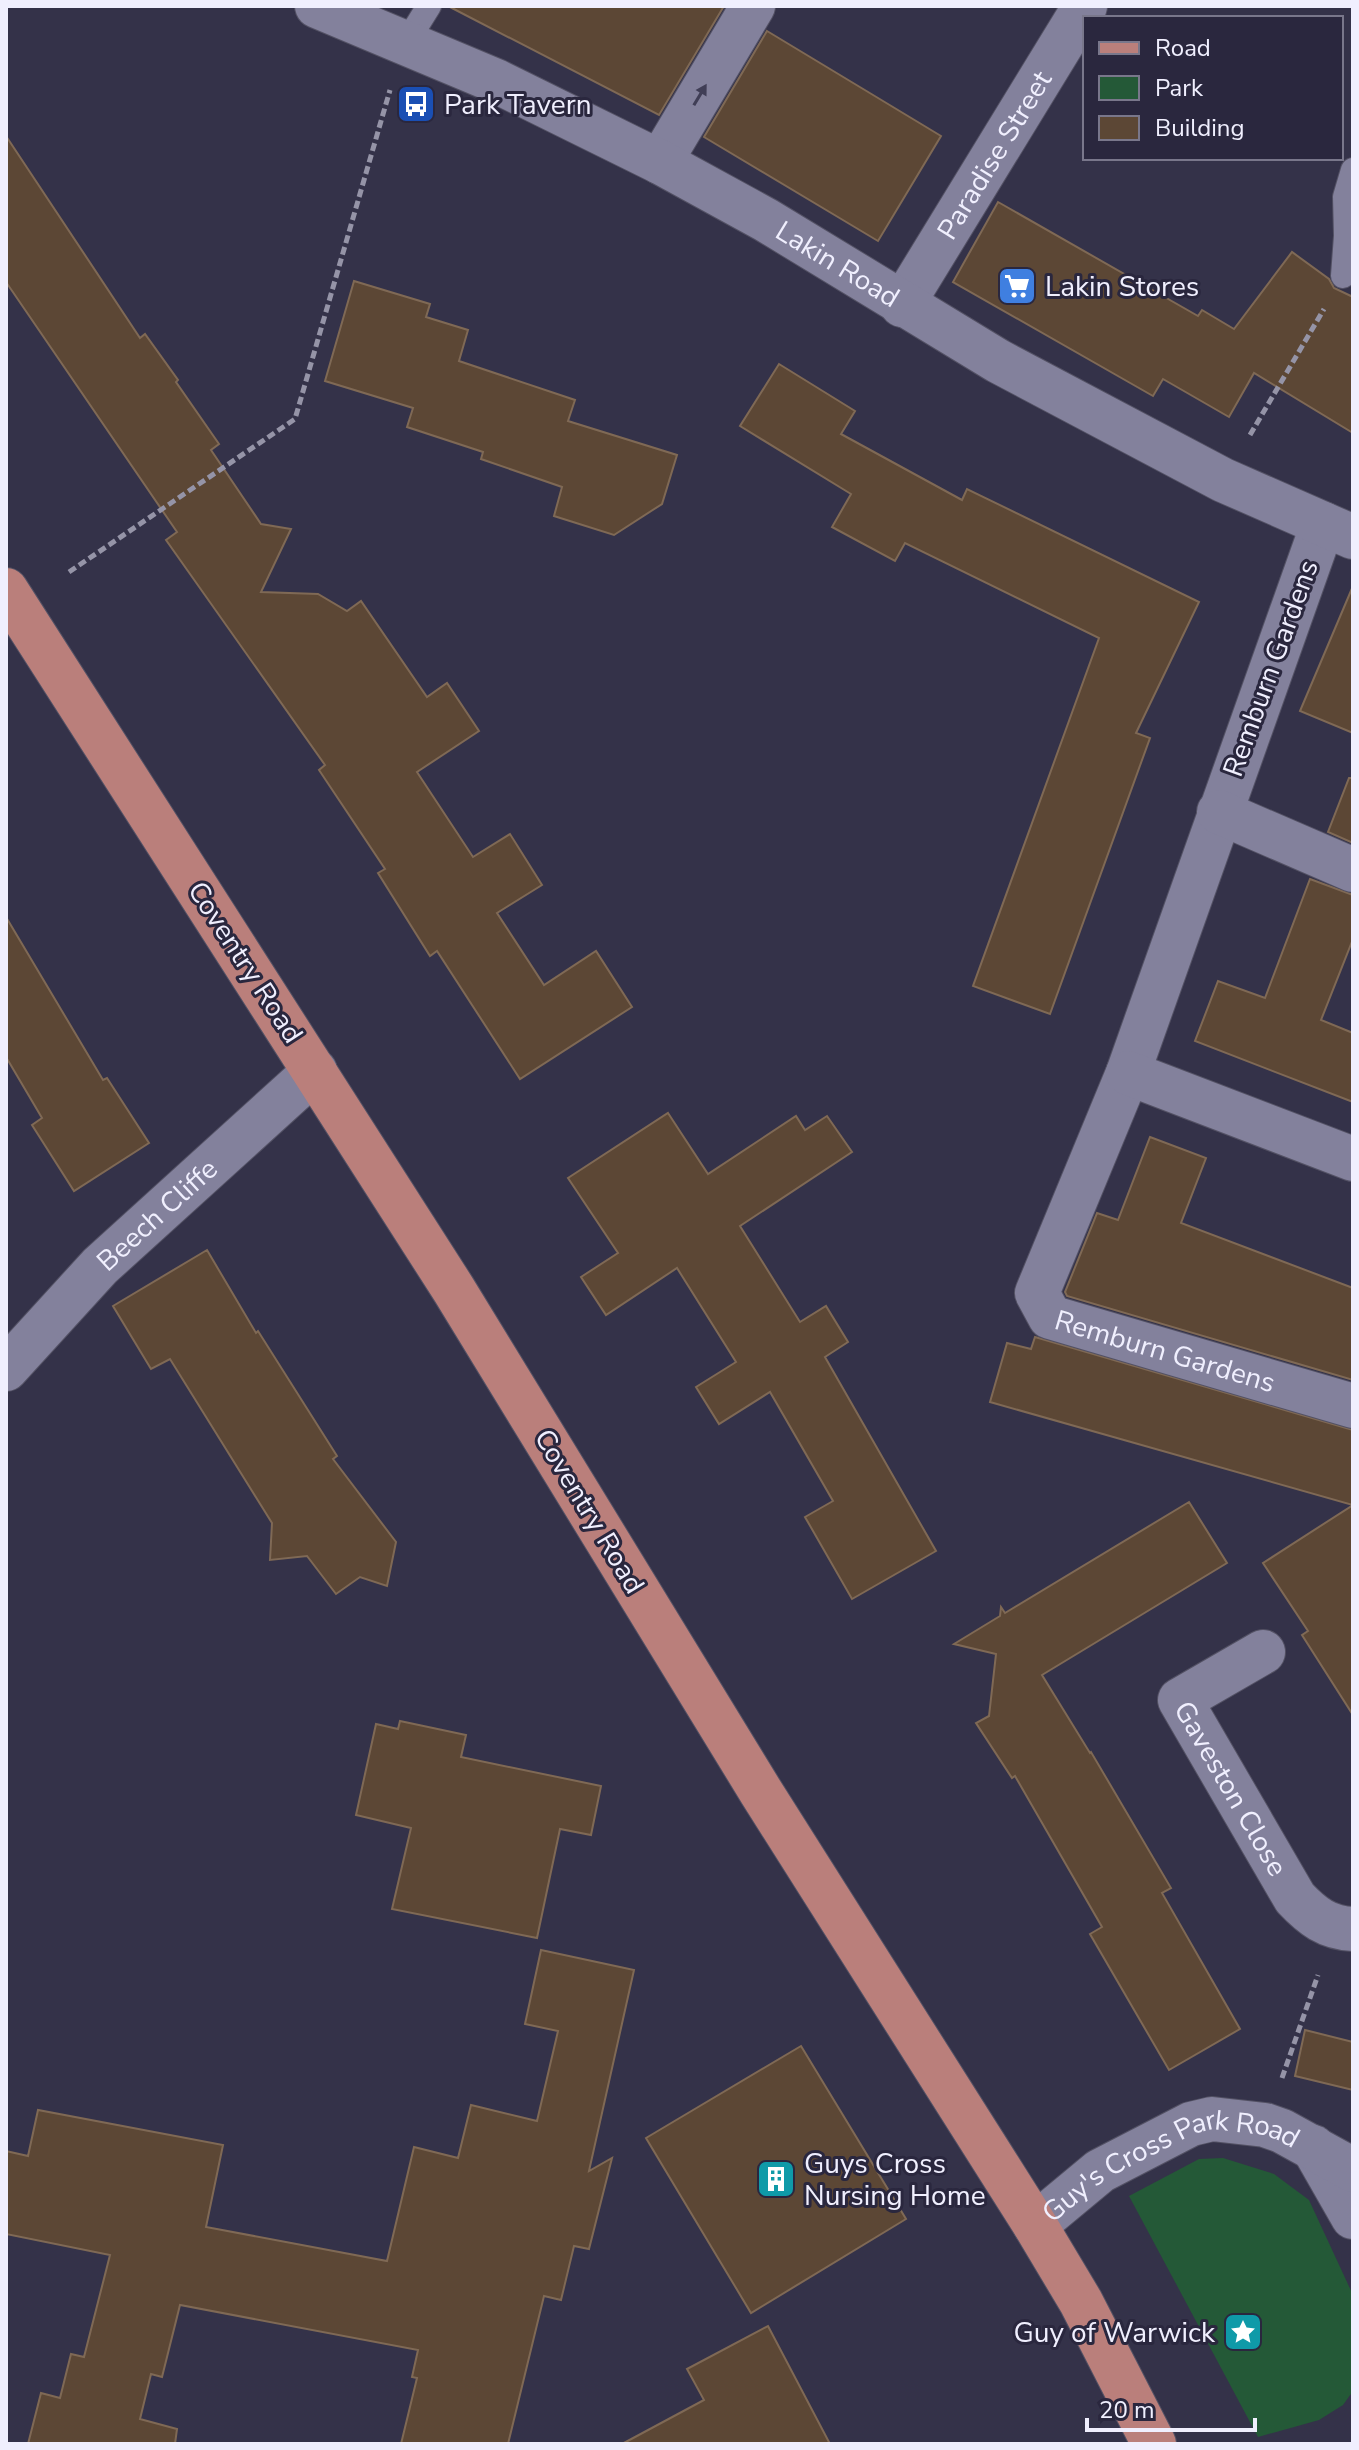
<svg xmlns="http://www.w3.org/2000/svg" width="1359" height="2450" font-family="'Nunito Sans',sans-serif">
  <style>
    .green { fill: #245937 }
    .building { fill: #5c4735; stroke: #7f6955; stroke-width: 2 }
    .lines { fill: none; stroke-linecap: round; stroke-linejoin: round }
    .lane-casing { stroke: #535164; stroke-width: 26 }
    .street-casing { stroke: #535164; stroke-width: 46 }
    .secondary-casing { stroke: #535164; stroke-width: 46 }
    .primary-casing { stroke: #535164; stroke-width: 46 }
    .path { stroke: #9594a7; stroke-width: 5; stroke-dasharray: 8 4; stroke-linecap: butt }
    .lane { stroke: #83819c; stroke-width: 24 }
    .street { stroke: #83819c; stroke-width: 44 }
    .secondary { stroke: #83819c; stroke-width: 44 }
    .primary { stroke: #ba7f7b; stroke-width: 44 }
    .oneway { fill: #403e56 }
    .labels { text-anchor: middle; stroke-width: 6; stroke-linejoin: round; paint-order: stroke }
    .poi-label { font-size: 28px; fill: #f0effe; stroke: #2a273e; text-anchor: start }
    .street-label { font-size: 28px; fill: #f0effe; stroke: #2a273e }
  </style>
  <rect width="100%" height="100%" fill="#343249"/>
  <!-- green -->
  <path class="green" d="M 1223,2158 L 1274,2174 L 1309,2200 L 1353,2295 L 1353,2391 L 1343,2405 L 1319,2420 L 1258,2437 L 1129,2196 L 1199,2159 Z"/>
  <!-- building -->
  <g class="building">
    <path d="M 448,6 L 724,6 L 659,115 Z"/>
    <path d="M 767,31 L 941,136 L 878,241 L 704,137 Z"/>
    <path d="M 6,136 L 140,338 L 145,334 L 178,380 L 176,382 L 219,444 L 211,450 L 261,524 L 291,529 L 261,592 L 318,594 L 347,611 L 361,601 L 427,697 L 447,683 L 479,731 L 417,772 L 473,857 L 510,834 L 542,885 L 497,913 L 544,985 L 596,951 L 632,1007 L 520,1079 L 437,951 L 430,956 L 378,873 L 385,869 L 319,770 L 325,765 L 166,540 L 177,532 L 6,282 Z"/>
    <path d="M 998,202 L 1198,316 L 1202,310 L 1234,329 L 1292,252 L 1329,279 L 1334,288 L 1353,297 L 1353,433 L 1254,373 L 1229,417 L 1163,379 L 1153,396 L 953,282 Z"/>
    <path d="M 354,281 L 430,304 L 426,317 L 468,330 L 459,361 L 575,400 L 568,421 L 677,455 L 662,504 L 614,535 L 554,516 L 562,487 L 481,459 L 483,452 L 407,427 L 413,408 L 325,381 Z"/>
    <path d="M 779,364 L 855,411 L 841,434 L 962,500 L 967,489 L 1199,602 L 1136,733 L 1150,738 L 1050,1014 L 973,986 L 1099,638 L 905,543 L 895,561 L 832,527 L 851,494 L 740,426 Z"/>
    <path d="M 1353,586 L 1353,733 L 1300,711 Z"/>
    <path d="M 1349,778 L 1353,778 L 1353,843 L 1328,832 Z"/>
    <path d="M 1310,879 L 1353,895 L 1353,939 L 1321,1020 L 1353,1033 L 1353,1102 L 1195,1041 L 1218,981 L 1265,998 Z"/>
    <path d="M 6,917 L 103,1080 L 107,1078 L 149,1143 L 74,1191 L 32,1125 L 42,1118 L 6,1057 Z"/>
    <path d="M 668,1113 L 708,1174 L 796,1116 L 805,1130 L 827,1116 L 852,1152 L 740,1226 L 800,1322 L 826,1306 L 848,1342 L 825,1357 L 936,1551 L 852,1599 L 805,1517 L 833,1501 L 770,1392 L 719,1424 L 696,1387 L 736,1362 L 677,1268 L 606,1315 L 581,1277 L 618,1253 L 568,1178 Z"/>
    <path d="M 1150,1137 L 1206,1158 L 1181,1223 L 1353,1288 L 1353,1380 L 1067,1296 L 1065,1292 L 1097,1213 L 1118,1220 Z"/>
    <path d="M 207,1250 L 256,1333 L 258,1331 L 337,1456 L 333,1459 L 396,1542 L 387,1586 L 360,1577 L 336,1594 L 307,1556 L 270,1560 L 272,1523 L 170,1359 L 151,1369 L 113,1306 Z"/>
    <path d="M 1035,1337 L 1353,1430 L 1353,1715 L 1302,1635 L 1308,1631 L 1263,1563 L 1353,1505 L 990,1402 L 1007,1343 L 1031,1349 Z"/>
    <path d="M 1189,1502 L 1227,1563 L 1042,1675 L 1090,1753 L 1091,1752 L 1171,1888 L 1162,1893 L 1240,2029 L 1169,2070 L 1090,1934 L 1102,1927 L 1015,1776 L 1012,1778 L 976,1723 L 989,1716 L 996,1654 L 954,1644 L 1000,1616 L 1001,1607 L 1005,1613 Z"/>
    <path d="M 400,1721 L 466,1735 L 461,1757 L 601,1786 L 591,1835 L 560,1829 L 537,1938 L 392,1909 L 411,1828 L 356,1815 L 376,1724 L 398,1729 Z"/>
    <path d="M 541,1950 L 634,1970 L 589,2171 L 612,2158 L 589,2249 L 574,2246 L 561,2300 L 544,2296 L 508,2444 L 401,2444 L 417,2378 L 412,2377 L 418,2350 L 180,2305 L 162,2377 L 151,2374 L 140,2419 L 177,2429 L 175,2444 L 28,2444 L 41,2393 L 60,2398 L 71,2354 L 84,2357 L 110,2255 L 6,2234 L 6,2151 L 28,2156 L 38,2110 L 223,2145 L 206,2227 L 387,2261 L 414,2147 L 458,2158 L 471,2105 L 537,2121 L 558,2031 L 525,2024 Z"/>
    <path d="M 1305,2030 L 1353,2042 L 1353,2090 L 1295,2076 Z"/>
    <path d="M 801,2046 L 906,2219 L 751,2313 L 646,2138 Z"/>
    <path d="M 768,2326 L 830,2444 L 622,2444 L 704,2400 L 687,2369 Z"/>
  </g>
  <g class="lines">
    <defs>
      <g id="lane">
        <path d="M 406,43 L 429,6"/>
        <path d="M 1343,276 L 1346,236 L 1345,197 L 1353,170"/>
      </g>
      <g id="street">
        <path d="M 660,162 L 753,6"/>
        <path id="s1" d="M 902,305 L 1085,6"/>
        <path id="s2" d="M 1323,524 L 1128,1073 L 1037,1293 L 1050,1317 L 1353,1406"/>
        <path d="M 1219,812 L 1353,870"/>
        <path d="M 1128,1073 L 1353,1159"/>
        <path id="s3" d="M 6,1369 L 100,1266 L 315,1071"/>
        <path id="s4" d="M 1263,1652 L 1180,1700 L 1295,1898 C 1312,1916 1327,1928 1353,1929"/>
      </g>
      <g id="secondary">
        <path id="s5" d="M 317,6 L 496,81 L 660,162 L 766,220 L 998,361 L 1223,480 L 1353,537"/>
        <path d="M 1313,2147 L 1353,2217"/>
        <path id="s6" d="M 1035,2225 L 1100,2171 L 1191,2124 L 1212,2119 L 1265,2125 L 1282,2131 L 1353,2170"/>
      </g>
      <path id="primary" d="M 6,590 L 454,1290 L 761,1792 L 1035,2225 L 1081,2302 L 1154,2444"/>
    </defs>
    <!-- lane casing -->
    <use href="#lane" class="lane-casing"/>
    <!-- street casing -->
    <use href="#street" class="street-casing"/>
    <!-- secondary casing -->
    <use href="#secondary" class="secondary-casing"/>
    <!-- primary casing -->
    <use href="#primary" class="primary-casing"/>
    <!-- path -->
    <g class="path">
      <path d="M 1250,435 L 1324,309"/>
      <path d="M 69,572 L 295,419 L 390,90"/>
      <path d="M 1282,2078 L 1318,1975"/>
    </g>
    <!-- lane -->
    <use href="#lane" class="lane"/>
    <!-- street -->
    <use href="#street" class="street"/>
    <!-- secondary -->
    <use href="#secondary" class="secondary"/>
    <!-- primary -->
    <use href="#primary" class="primary"/>
  </g>
  <!-- one-way arrows -->
  <defs><path id="oneway-solid" d="M-6-.8H1V-3.2L6.5 0L1 3.2V.8H-6Z" transform="scale(2)"/></defs>
  <use class="oneway" href="#oneway-solid" transform="translate(700 95) rotate(-59)"/>
  <!-- icons -->
  <defs>
    <symbol id="bus-square" viewBox="-11 -11 22 22"><rect x="-9" y="-9" width="18" height="18" rx="4" fill="#1a4fb4" stroke="#2a273e"/><path d="M-5-6H5V4H4V6H2V4H-2V6H-4V4H-5ZM-3.5-4V0h7V-4ZM-3.5 1.2v1.5H-2V1.2ZM2 1.2v1.5H3.5V1.2Z" fill="#fff"/></symbol>
    <symbol id="supermarket-square" viewBox="-11 -11 22 22"><rect x="-9" y="-9" width="18" height="18" rx="4" fill="#3f7fe0" stroke="#2a273e"/><path d="M-6-5.5h2.5l.6 2H6L4.5 2H-2.5L-4.4-4H-6ZM-1.5 3.2a1.3 1.3 0 1 0 .1 0ZM3 3.2a1.3 1.3 0 1 0 .1 0Z" fill="#fff"/></symbol>
    <symbol id="building-square" viewBox="-11 -11 22 22"><rect x="-9" y="-9" width="18" height="18" rx="4" fill="#0f9aa8" stroke="#2a273e"/><path d="M-4-6H4V6H1V3H-1V6H-4ZM-2.5-4.3h1.7v1.8h-1.7ZM.8-4.3h1.7v1.8H.8ZM-2.5-1h1.7V.8h-1.7ZM.8-1h1.7V.8H.8Z" fill="#fff"/></symbol>
    <symbol id="sight-square" viewBox="-11 -11 22 22"><rect x="-9" y="-9" width="18" height="18" rx="4" fill="#0f9aa8" stroke="#2a273e"/><path d="M0-6L1.8-2.2L6-1.7L2.9 1.2L3.7 5.4L0 3.3L-3.7 5.4L-2.9 1.2L-6-1.7L-1.8-2.2Z" fill="#fff"/></symbol>
  </defs>
  <g fill-rule="evenodd">
    <use href="#bus-square" x="394" y="82" width="44" height="44"/>
    <use href="#supermarket-square" x="995" y="264" width="44" height="44"/>
    <use href="#building-square" x="754" y="2157" width="44" height="44"/>
    <use href="#sight-square" x="1221" y="2310" width="44" height="44"/>
  </g>
  <g class="labels">
    <!-- poi labels -->
    <g class="poi-label">
      <text x="444" y="114">Park Tavern</text>
      <text x="1045" y="296">Lakin Stores</text>
      <text x="804" y="2173">Guys Cross<tspan x="804" dy="32">Nursing Home</tspan></text>
      <text x="1215" y="2342" text-anchor="end">Guy of Warwick</text>
    </g>
    <!-- street labels -->
    <g class="street-label">
      <text dy="10" stroke="none"><textPath href="#s1" startOffset="176">Paradise Street</textPath></text>
      <text dy="10" stroke="none"><textPath href="#s5" startOffset="582">Lakin Road</textPath></text>
      <text transform="translate(1270 668) rotate(-70)" y="10">Remburn Gardens</text>
      <text transform="translate(246 962) rotate(57)" y="10">Coventry Road</text>
      <text dy="10" stroke="none"><textPath href="#s3" startOffset="216">Beech Cliffe</textPath></text>
      <text dy="10" stroke="none"><textPath href="#s2" startOffset="968">Remburn Gardens</textPath></text>
      <text transform="translate(590 1511) rotate(59)" y="10">Coventry Road</text>
      <text dy="10" stroke="none"><textPath href="#s4" startOffset="198">Gaveston Close</textPath></text>
      <text dy="10" stroke="none"><textPath href="#s6" startOffset="156">Guy's Cross Park Road</textPath></text>
    </g>
  </g>
  <!-- border -->
  <rect width="1359" height="2450" fill="none" stroke="#f0effe" stroke-width="16"/>
  <!-- legend -->
  <rect x="1083" y="16" width="260" height="144" fill="#2a273e" stroke="#79778b" stroke-width="2"/>
  <rect x="1099" y="42" width="40" height="12" fill="#ba7f7b" stroke="#79778b" stroke-width="2"/>
  <text x="1155" y="56" font-size="24" fill="#f0effe">Road</text>
  <rect x="1099" y="76" width="40" height="24" fill="#245937" stroke="#79778b" stroke-width="2"/>
  <text x="1155" y="96" font-size="24" fill="#f0effe">Park</text>
  <rect x="1099" y="116" width="40" height="24" fill="#5c4735" stroke="#79778b" stroke-width="2"/>
  <text x="1155" y="136" font-size="24" fill="#f0effe">Building</text>
  <!-- scale -->
  <path d="M1087 2418v12h168v-12" fill="none" stroke="#f0effe" stroke-width="4"/>
  <text x="1099" y="2418" font-size="24" fill="#f0effe" stroke="#2a273e" stroke-width="6" paint-order="stroke">20 m</text>
</svg>
